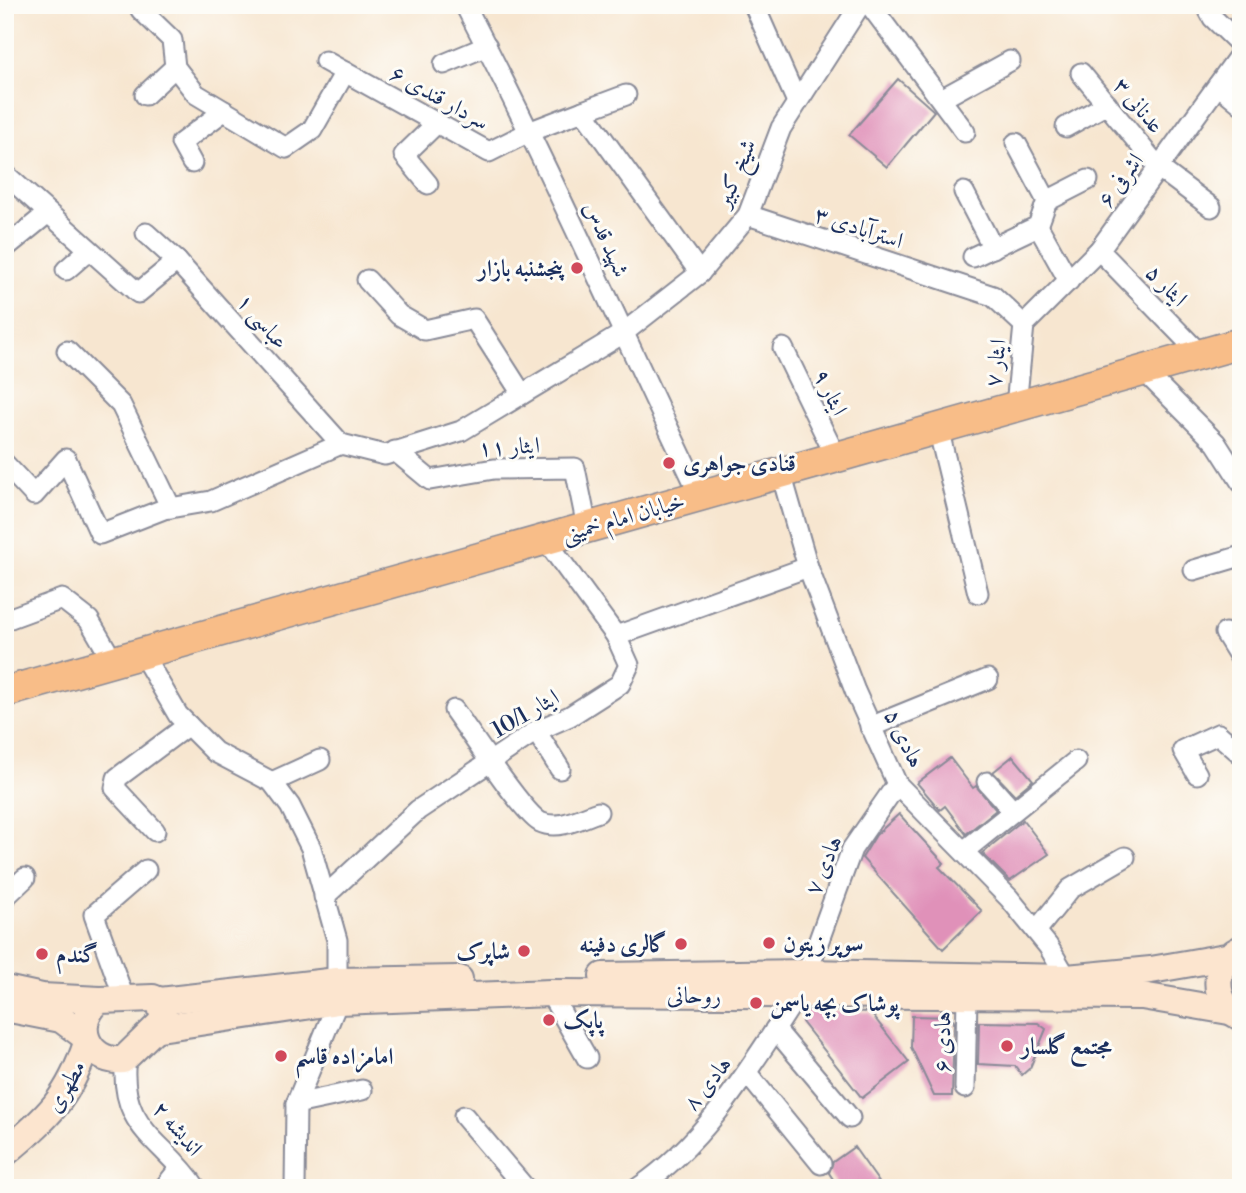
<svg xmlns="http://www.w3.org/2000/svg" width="1246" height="1193" font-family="'Libre Bodoni',Amiri,serif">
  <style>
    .building { fill: #e091b9 }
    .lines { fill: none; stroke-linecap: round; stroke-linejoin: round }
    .street-casing { stroke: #898a97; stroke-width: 23 }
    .secondary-casing { stroke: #898a97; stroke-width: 30 }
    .primary-casing { stroke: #898a97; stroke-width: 33 }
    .street { stroke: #fff; stroke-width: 19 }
    .secondary { stroke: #fce5cf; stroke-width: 26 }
    .primary { stroke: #f8bd88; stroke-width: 30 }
    .poi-dot { fill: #d1495b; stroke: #fdfcf7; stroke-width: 2.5 }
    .labels { text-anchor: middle; stroke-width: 6; stroke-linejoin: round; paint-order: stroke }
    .street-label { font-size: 23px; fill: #1b2f5e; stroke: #fdfcf7 }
    .poi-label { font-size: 23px; font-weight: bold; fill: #1b2f5e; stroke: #fdfcf7; text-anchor: start }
  </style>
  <rect width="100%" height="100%" fill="#fdfcf7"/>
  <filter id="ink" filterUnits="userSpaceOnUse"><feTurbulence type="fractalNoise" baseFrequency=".0143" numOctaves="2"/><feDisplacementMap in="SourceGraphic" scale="14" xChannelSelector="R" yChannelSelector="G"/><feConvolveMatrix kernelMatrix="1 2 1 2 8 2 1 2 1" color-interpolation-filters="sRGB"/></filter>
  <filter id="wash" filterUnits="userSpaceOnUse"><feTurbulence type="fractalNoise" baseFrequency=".00686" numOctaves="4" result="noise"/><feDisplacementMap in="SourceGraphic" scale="28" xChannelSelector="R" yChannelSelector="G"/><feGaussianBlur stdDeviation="1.57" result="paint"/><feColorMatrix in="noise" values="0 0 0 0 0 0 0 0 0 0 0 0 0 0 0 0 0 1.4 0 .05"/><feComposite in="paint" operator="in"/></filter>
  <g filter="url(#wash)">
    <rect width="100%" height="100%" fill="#f7e6d0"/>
    <g id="blocks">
      <!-- building -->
      <g class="building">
        <path d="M 898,79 L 934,111 L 887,167 L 849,135 Z"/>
        <path d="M 1013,756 L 1033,780 L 1015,795 L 993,772 Z"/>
        <path d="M 950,758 L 973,788 L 976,786 L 996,810 L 966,834 L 945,806 L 940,810 L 917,783 Z"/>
        <path d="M 899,814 L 944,863 L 939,867 L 982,911 L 943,949 L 862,858 L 876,835 Z"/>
        <path d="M 1023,820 L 1049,854 L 1010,881 L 982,853 Z"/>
        <path d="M 805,1010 L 870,1012 L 909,1062 L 862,1098 L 802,1022 Z"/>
        <path d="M 912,1016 L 952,1017 L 954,1022 L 952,1096 L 934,1096 L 911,1047 Z"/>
        <path d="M 979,1022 L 1038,1023 L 1046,1029 L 1030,1068 L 1022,1075 L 1015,1066 L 978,1064 Z"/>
        <path d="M 854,1147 L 883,1188 L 839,1188 L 829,1173 L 833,1162 Z"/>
      </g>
    </g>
  </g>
  <g filter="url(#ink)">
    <use href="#blocks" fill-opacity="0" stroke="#898a97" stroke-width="2"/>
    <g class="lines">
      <defs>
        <g id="street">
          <path d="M 465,5 C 549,166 622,332 700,495"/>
          <path d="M 754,5 L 797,102"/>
          <path d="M 870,5 L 965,132"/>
          <path d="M 1206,5 L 1213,18 L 1241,45"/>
          <path d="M 141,10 L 172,40 L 175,67 L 196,94 L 286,148 L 312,130 L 345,72"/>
          <path d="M 325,61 L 489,152 L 531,131 L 583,111 L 700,273"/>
          <path d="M 444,64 L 487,46"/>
          <path d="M 1081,73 L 1159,168 L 1211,207"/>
          <path d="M 1218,85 L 1241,104"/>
          <path d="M 145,95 L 175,67"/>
          <path d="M 941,99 L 1010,61"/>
          <path d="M 583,111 L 626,95"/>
          <path d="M 1066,127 L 1107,104"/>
          <path d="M 192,163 L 181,143 L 224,111"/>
          <path d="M 5,174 L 138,293 L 177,261"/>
          <path d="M 428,184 L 404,155 L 438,122"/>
          <path d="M 964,192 L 993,248"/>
          <path d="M 1047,201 L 1088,180"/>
          <path d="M 748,215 L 993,296 L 1024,325"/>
          <path d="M 1038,226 L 1069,281"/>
          <path d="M 146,233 L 177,261 L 341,444"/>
          <path d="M 5,248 L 48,213"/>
          <path d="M 1099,250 L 1200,354"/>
          <path d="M 973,257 L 1038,226 L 1047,201 L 1016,143"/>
          <path d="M 66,270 L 89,250"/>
          <path d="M 367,280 L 399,315 L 425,330 L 474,319 L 522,394"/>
          <path d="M 1024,325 L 1099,250 L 1241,53"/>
          <path d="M 783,348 L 836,457"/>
          <path d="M 67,351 L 121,405 L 171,508"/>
          <path d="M 1143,370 L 1216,443 L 1241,482"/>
          <path d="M 1016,406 L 1024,325"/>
          <path d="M 938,428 L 978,593"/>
          <path d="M 395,451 L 430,480 L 494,469 L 575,468 L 587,527"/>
          <path d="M 5,464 L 34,495 L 66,459 L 100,534 L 164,509 L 211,501 L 341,444 L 385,455 L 461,431 L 622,334 L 700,273 L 748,215 L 781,128 L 860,5"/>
          <path d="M 781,473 L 808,567 L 855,691 L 897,784 L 1009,898 L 1048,946 L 1067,978"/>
          <path d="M 1194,570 L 1241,556"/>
          <path d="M 5,620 L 62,599 L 89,620 L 113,661"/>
          <path d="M 1225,633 L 1241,659"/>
          <path d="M 616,636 L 808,567"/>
          <path d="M 142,653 L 178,715 L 215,752 L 272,782 L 290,806 L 311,848 L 337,940 L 337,981"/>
          <path d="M 454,710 C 470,732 522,812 540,822 C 558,831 581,818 598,812"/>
          <path d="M 870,727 L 988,679"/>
          <path d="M 536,731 L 560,769"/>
          <path d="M 1197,774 L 1183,750 L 1218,734 L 1241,754"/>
          <path d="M 272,782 L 320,760"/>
          <path d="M 987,782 L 1013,811"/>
          <path d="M 155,831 L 115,788 L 117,778 L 188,725"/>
          <path d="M 964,851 L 1076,761"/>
          <path d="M 5,897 L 25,878"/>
          <path d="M 324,897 L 418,810 L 536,731 L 570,716 L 620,684 L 629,665 L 616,636 L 545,539"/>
          <path d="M 1036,931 L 1070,889 L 1125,857"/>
          <path d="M 807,973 L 852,849 L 897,784"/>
          <path d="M 550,993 L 587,1058"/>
          <path d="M 124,998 L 94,915 L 146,870"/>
          <path d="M 775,1029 L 850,1118"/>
          <path d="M 126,1056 C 117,1130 163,1138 196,1188"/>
          <path d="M 747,1073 L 821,1164"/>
          <path d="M 965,1088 L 967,997"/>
          <path d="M 296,1104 L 362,1090"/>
          <path d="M 464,1116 L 525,1188"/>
          <path d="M 164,1188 L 179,1169"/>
          <path d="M 295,1188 L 296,1104 L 338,1001"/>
          <path d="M 638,1188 C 708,1141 752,1064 797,996"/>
        </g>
        <g id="secondary">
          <path d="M 603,976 L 807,973 L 1067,978 L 1151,970 L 1226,957"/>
          <path d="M 5,989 L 42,997 L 100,1000 L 153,998 L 160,1001 L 164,1020 L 123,1060 C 86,1063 71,1022 100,1000"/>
          <path d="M 160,1001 L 337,981 L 459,979"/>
          <path d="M 5,1008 L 61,1019 L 84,1036"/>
          <path d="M 1239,1016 C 1211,1002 1212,963 1239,950"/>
          <path d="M 160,1028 L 338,1001 L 550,993 L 1142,996 L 1229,1011"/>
          <path d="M 5,1153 C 48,1117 69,1098 87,1043"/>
        </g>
        <path id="primary" d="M 5,692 L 1241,343"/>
      </defs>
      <!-- street casing -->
      <use href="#street" class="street-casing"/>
      <!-- secondary casing -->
      <use href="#secondary" class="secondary-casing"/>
      <!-- primary casing -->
      <use href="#primary" class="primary-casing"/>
      <!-- street -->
      <use href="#street" class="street"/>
      <!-- secondary -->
      <use href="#secondary" class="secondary"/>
      <!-- primary -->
      <use href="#primary" class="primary"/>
    </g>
  </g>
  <!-- markers -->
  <g class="poi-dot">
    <circle cx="577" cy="268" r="7"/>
    <circle cx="669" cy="463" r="7"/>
    <circle cx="769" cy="943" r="7"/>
    <circle cx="681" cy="944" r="7"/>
    <circle cx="524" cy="951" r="7"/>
    <circle cx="42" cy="954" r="7"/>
    <circle cx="756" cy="1003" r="7"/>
    <circle cx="549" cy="1020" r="7"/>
    <circle cx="1007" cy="1046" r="7"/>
    <circle cx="281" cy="1056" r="7"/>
  </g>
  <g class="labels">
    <!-- street labels -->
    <g class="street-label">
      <text transform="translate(440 97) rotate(29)" y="8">سردار قندی ۶</text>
      <text transform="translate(1139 105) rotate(50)" y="8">عدنانی ۳</text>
      <text transform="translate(735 173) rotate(-67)" y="8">شیخ کبیر</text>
      <text transform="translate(1120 180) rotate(-54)" y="8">اشرفی ۶</text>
      <text transform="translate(859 227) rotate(18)" y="8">استرآبادی ٣</text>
      <text transform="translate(607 239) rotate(66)" y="8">شهید قدس</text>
      <text transform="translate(1167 285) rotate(46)" y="8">ایثار ۵</text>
      <text transform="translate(263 321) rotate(49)" y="8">عباسی ۱</text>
      <text transform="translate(995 363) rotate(-83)" y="8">ایثار ۷</text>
      <text transform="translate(831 392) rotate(64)" y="8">ایثار ۹</text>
      <text transform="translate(509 446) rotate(-3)" y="8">ایثار ۱۱</text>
      <text transform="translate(623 517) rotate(-16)" y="8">خیابان امام خمینی</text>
      <text transform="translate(525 713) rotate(-30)" y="8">ایثار 10/1</text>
      <text transform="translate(905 738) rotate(64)" y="8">هادی ۵</text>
      <text transform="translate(823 865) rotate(-67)" y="8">هادی ۷</text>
      <text transform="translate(694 995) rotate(1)" y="8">روحانی</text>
      <text transform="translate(942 1042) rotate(-89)" y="8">هادی ۶</text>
      <text transform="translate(707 1083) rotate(-51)" y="8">هادی ۸</text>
      <text transform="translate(65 1086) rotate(-60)" y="8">مطهری</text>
      <text transform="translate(178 1128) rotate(50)" y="8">اندیشه ۲</text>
    </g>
    <!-- poi labels -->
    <g class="poi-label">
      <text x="563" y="276" text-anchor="end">پنجشنبه بازار</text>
      <text x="683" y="471">قنادی جواهری</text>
      <text x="783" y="951">سوپر زیتون</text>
      <text x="667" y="952" text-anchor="end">گالری دفینه</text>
      <text x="510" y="959" text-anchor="end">شاپرک</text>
      <text x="56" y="962">گندم</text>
      <text x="770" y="1011">پوشاک بچه یاسمن</text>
      <text x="563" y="1028">پاپک</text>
      <text x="1021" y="1054">مجتمع گلسار</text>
      <text x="295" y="1064">امامزاده قاسم</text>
    </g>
  </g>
  <!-- margin -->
  <rect width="1246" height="1193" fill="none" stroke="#fdfcf7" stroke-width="28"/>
</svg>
